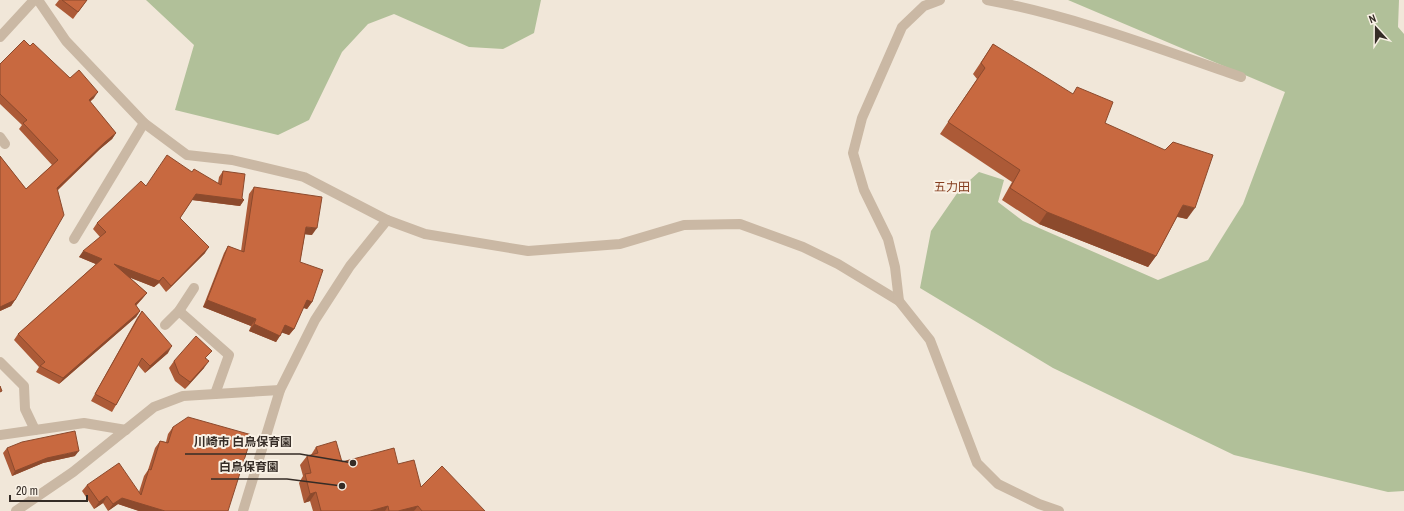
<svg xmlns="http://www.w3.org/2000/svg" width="1404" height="511" font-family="'Archivo Narrow','Noto Sans JP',sans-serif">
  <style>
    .green { fill: #b1c099 }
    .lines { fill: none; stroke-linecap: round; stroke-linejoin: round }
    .minor { stroke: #cab8a4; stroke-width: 10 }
    .wall { fill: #ac5a37 }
    .shaded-wall { fill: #8c4a2d }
    .building { fill: #c86940; stroke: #8c4a2d }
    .labels { text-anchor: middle; stroke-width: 4; stroke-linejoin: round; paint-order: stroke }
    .neighbourhood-label { font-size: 12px; fill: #853d1e; stroke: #f9f1e5 }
    .leader { fill: none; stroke: #352c26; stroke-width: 1.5 }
    .callout-dot { fill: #352c26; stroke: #f9f1e5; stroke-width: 1.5 }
    .callout-label { font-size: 12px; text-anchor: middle; font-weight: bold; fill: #352c26; stroke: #f9f1e5; stroke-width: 4; stroke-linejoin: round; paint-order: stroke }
  </style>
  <rect width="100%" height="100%" fill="#f1e7d9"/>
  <!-- green -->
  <g class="green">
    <path d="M 146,0 L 541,0 L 534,33 L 503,49 L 469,47 L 394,14 L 368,24 L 342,52 L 309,120 L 278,135 L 175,110 L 194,45 Z"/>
    <path d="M 1068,0 L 1399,0 L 1398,27 L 1404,34 L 1404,491 L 1388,492 L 1234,455 L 1053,368 L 920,288 L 931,231 L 960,189 L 979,172 L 1004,180 L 998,202 L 1023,221 L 1158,280 L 1208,260 L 1243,204 L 1285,92 Z"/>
  </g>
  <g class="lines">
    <!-- minor -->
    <g class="minor">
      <path d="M 38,0 L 66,41 L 144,123 L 187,155 L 232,160 L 304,177 L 387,220 L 350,266 L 315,320 L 280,390 L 243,511"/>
      <path d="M 987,0 C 1074,16 1157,48 1241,77"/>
      <path d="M 0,37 L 34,0"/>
      <path d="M 0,137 L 5,144"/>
      <path d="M 387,220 L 425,234 L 528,251 L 620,244 L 684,225 L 740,224 L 803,247 L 838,264 L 899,301 L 930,340 L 977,463 L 998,484 L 1039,504 L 1059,511"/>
      <path d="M 74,239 L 144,123"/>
      <path d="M 899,301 L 895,267 L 888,239 L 864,190 L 853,153 L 862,118 L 902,27 L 924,6 L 940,0"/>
      <path d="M 179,311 L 229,355 L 215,394"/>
      <path d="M 165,325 L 179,311 L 194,288"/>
      <path d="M 0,362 L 24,386 L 25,409 L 35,430"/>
      <path d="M 0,435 L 84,423 L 126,430"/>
      <path d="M 16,511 L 73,472 L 154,407 L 183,396 L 280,390"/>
    </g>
  </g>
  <!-- wall -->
  <g class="wall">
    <path d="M 59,0 L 87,0 L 73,19 L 55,5 Z"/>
    <path d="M 993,44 L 1105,123 L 1187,219 L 1177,217 L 1156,256 L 1148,267 L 1039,224 L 1002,200 L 1012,182 L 940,134 L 977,79 L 973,74 Z"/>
    <path d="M 30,46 L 94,98 L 90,102 L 116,133 L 112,139 L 100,149 L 58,190 L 15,300 L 11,306 L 0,311 L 0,156 L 26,189 L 52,165 L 19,129 L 22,125 L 0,104 L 0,64 Z"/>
    <path d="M 223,171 L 242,198 L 244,200 L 240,206 L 192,200 L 180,218 L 205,253 L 166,292 L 159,283 L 154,287 L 129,277 L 147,293 L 142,299 L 136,306 L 140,311 L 136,317 L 59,384 L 36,372 L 39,367 L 14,340 L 18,334 L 96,264 L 79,257 L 100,237 L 93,229 L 97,223 L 146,186 L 192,172 L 218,183 L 219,177 Z"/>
    <path d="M 254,187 L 312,235 L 305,234 L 300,262 L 312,302 L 307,309 L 303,308 L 294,329 L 289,335 L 282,332 L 276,342 L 249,331 L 251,326 L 203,307 L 224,253 L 228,246 L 241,251 L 249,194 Z"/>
    <path d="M 142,311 L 168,353 L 145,373 L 138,365 L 116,405 L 112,412 L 91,401 L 137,318 Z"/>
    <path d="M 207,358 L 206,359 L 204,368 L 185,389 L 175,381 L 169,368 L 174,361 Z"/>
    <path d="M 173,427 L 228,511 L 139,511 L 118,504 L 108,511 L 103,503 L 94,509 L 82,491 L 87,485 L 139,492 L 144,476 L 148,470 L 155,448 L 160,441 L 166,442 L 168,434 Z"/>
    <path d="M 316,447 L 342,462 L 398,464 L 421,487 L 485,511 L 313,511 L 310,501 L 304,503 L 299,483 L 303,476 L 300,465 L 307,456 L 311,455 Z"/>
    <path d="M 7,448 L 75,456 L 43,463 L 12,476 L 3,453 Z"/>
  </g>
  <!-- shaded-wall -->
  <g class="shaded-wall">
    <path d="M 98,92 L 94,98 L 84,106 L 89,100 Z"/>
    <path d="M 116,133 L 112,139 L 100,149 L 53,194 L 57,188 L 105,142 Z"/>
    <path d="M 196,194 L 244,200 L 240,206 L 192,200 Z"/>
    <path d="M 1183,205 L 1195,208 L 1187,219 L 1175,216 Z"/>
    <path d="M 1047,212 L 1156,256 L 1148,267 L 1039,224 Z"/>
    <path d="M 306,227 L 317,228 L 312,235 L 302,234 Z"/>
    <path d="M 209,247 L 205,253 L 166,292 L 171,286 Z"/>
    <path d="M 83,251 L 102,259 L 98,265 L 79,257 Z"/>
    <path d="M 114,264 L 163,277 L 159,283 L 154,287 L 110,270 Z"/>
    <path d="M 147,293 L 142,299 L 131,310 L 135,304 Z"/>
    <path d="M 15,300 L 11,306 L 0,311 L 0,307 Z"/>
    <path d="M 207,300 L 256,319 L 251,326 L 203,307 Z"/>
    <path d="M 307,300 L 312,302 L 307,309 L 302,307 Z"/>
    <path d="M 140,311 L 136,317 L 59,384 L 63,378 Z"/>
    <path d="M 254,324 L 280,336 L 276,342 L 249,331 Z"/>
    <path d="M 285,325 L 294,329 L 289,335 L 280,332 Z"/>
    <path d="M 172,346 L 168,353 L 145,373 L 150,366 Z"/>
    <path d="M 209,361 L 204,368 L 185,389 L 190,382 Z"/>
    <path d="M 79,451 L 75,456 L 43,463 L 12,476 L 15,471 L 47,458 Z"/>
    <path d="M 316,492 L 310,501 L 304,503 L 310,494 Z"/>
    <path d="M 107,496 L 103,503 L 94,509 L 99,502 Z"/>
    <path d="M 122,498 L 165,511 L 139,511 L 118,504 L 108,511 L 113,504 Z"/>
    <path d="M 388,506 L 385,511 L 370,511 Z"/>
    <path d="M 418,506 L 414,511 L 398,511 Z"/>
  </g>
  <!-- building -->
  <g class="building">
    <path d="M 62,0 L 87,0 L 78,12 Z"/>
    <path d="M 24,40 L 30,46 L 33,43 L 70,78 L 79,70 L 98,92 L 89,100 L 116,133 L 105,142 L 57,188 L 64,215 L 15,300 L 0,307 L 0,156 L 26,189 L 58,160 L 23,123 L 27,120 L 0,94 L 0,64 Z"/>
    <path d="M 993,44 L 1073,94 L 1077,87 L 1113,102 L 1105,123 L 1165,150 L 1173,142 L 1213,155 L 1195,208 L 1183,205 L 1156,256 L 1047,212 L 1010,188 L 1020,170 L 948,122 L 985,68 L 981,63 Z"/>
    <path d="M 167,155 L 192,172 L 194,169 L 221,185 L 223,171 L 245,174 L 242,198 L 244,200 L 196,194 L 180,218 L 209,247 L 171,286 L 163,277 L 159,281 L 114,264 L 147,293 L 135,304 L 140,311 L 63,378 L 40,366 L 45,362 L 18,334 L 102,259 L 83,251 L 106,232 L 97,223 L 141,181 L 146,186 Z"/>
    <path d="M 254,187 L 322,197 L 317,228 L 306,227 L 300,262 L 323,270 L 312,302 L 307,300 L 294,329 L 285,325 L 280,336 L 254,324 L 256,319 L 207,300 L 228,246 L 244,252 Z"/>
    <path d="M 142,311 L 172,346 L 150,366 L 142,358 L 116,405 L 95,394 Z"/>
    <path d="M 196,336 L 212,351 L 205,358 L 209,361 L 190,382 L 179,374 L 174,361 Z"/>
    <path d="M 0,386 L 2,391 L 0,392 Z"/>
    <path d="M 188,417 L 252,435 L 228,511 L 165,511 L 122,498 L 113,504 L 107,496 L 99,502 L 87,485 L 119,463 L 141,495 L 149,469 L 151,470 L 160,441 L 168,443 L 173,427 Z"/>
    <path d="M 75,431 L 79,451 L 47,458 L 15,471 L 7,448 L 22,442 Z"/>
    <path d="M 336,441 L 342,462 L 394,448 L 398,464 L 414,460 L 421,487 L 442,466 L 485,511 L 422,511 L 418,506 L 398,511 L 389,511 L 388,506 L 370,511 L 321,511 L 316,492 L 310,494 L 305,474 L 311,473 L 307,456 L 318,453 L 316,447 Z"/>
  </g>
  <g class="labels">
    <!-- neighbourhood labels -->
    <g class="neighbourhood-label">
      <text x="952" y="191">五力田</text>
    </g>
  </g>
  <!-- callouts -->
  <path class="leader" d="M353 463L300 454H185M342 486L287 479H211"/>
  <g class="callout-dot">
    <circle cx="353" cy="463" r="4"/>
    <circle cx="342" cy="486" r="4"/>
  </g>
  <g class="callout-label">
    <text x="243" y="446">川崎市 白鳥保育園</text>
    <text x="249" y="471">白鳥保育園</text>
  </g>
  <!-- north arrow -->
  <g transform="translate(1376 28) rotate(339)" stroke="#f9f1e5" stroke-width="3" paint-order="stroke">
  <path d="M0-3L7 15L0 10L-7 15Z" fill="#352c26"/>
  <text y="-6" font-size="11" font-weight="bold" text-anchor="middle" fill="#352c26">N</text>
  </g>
  <!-- scale -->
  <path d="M10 495v6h77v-6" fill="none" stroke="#352c26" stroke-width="2"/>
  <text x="16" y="495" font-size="12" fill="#352c26" stroke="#f9f1e5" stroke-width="3" paint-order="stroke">20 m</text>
</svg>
